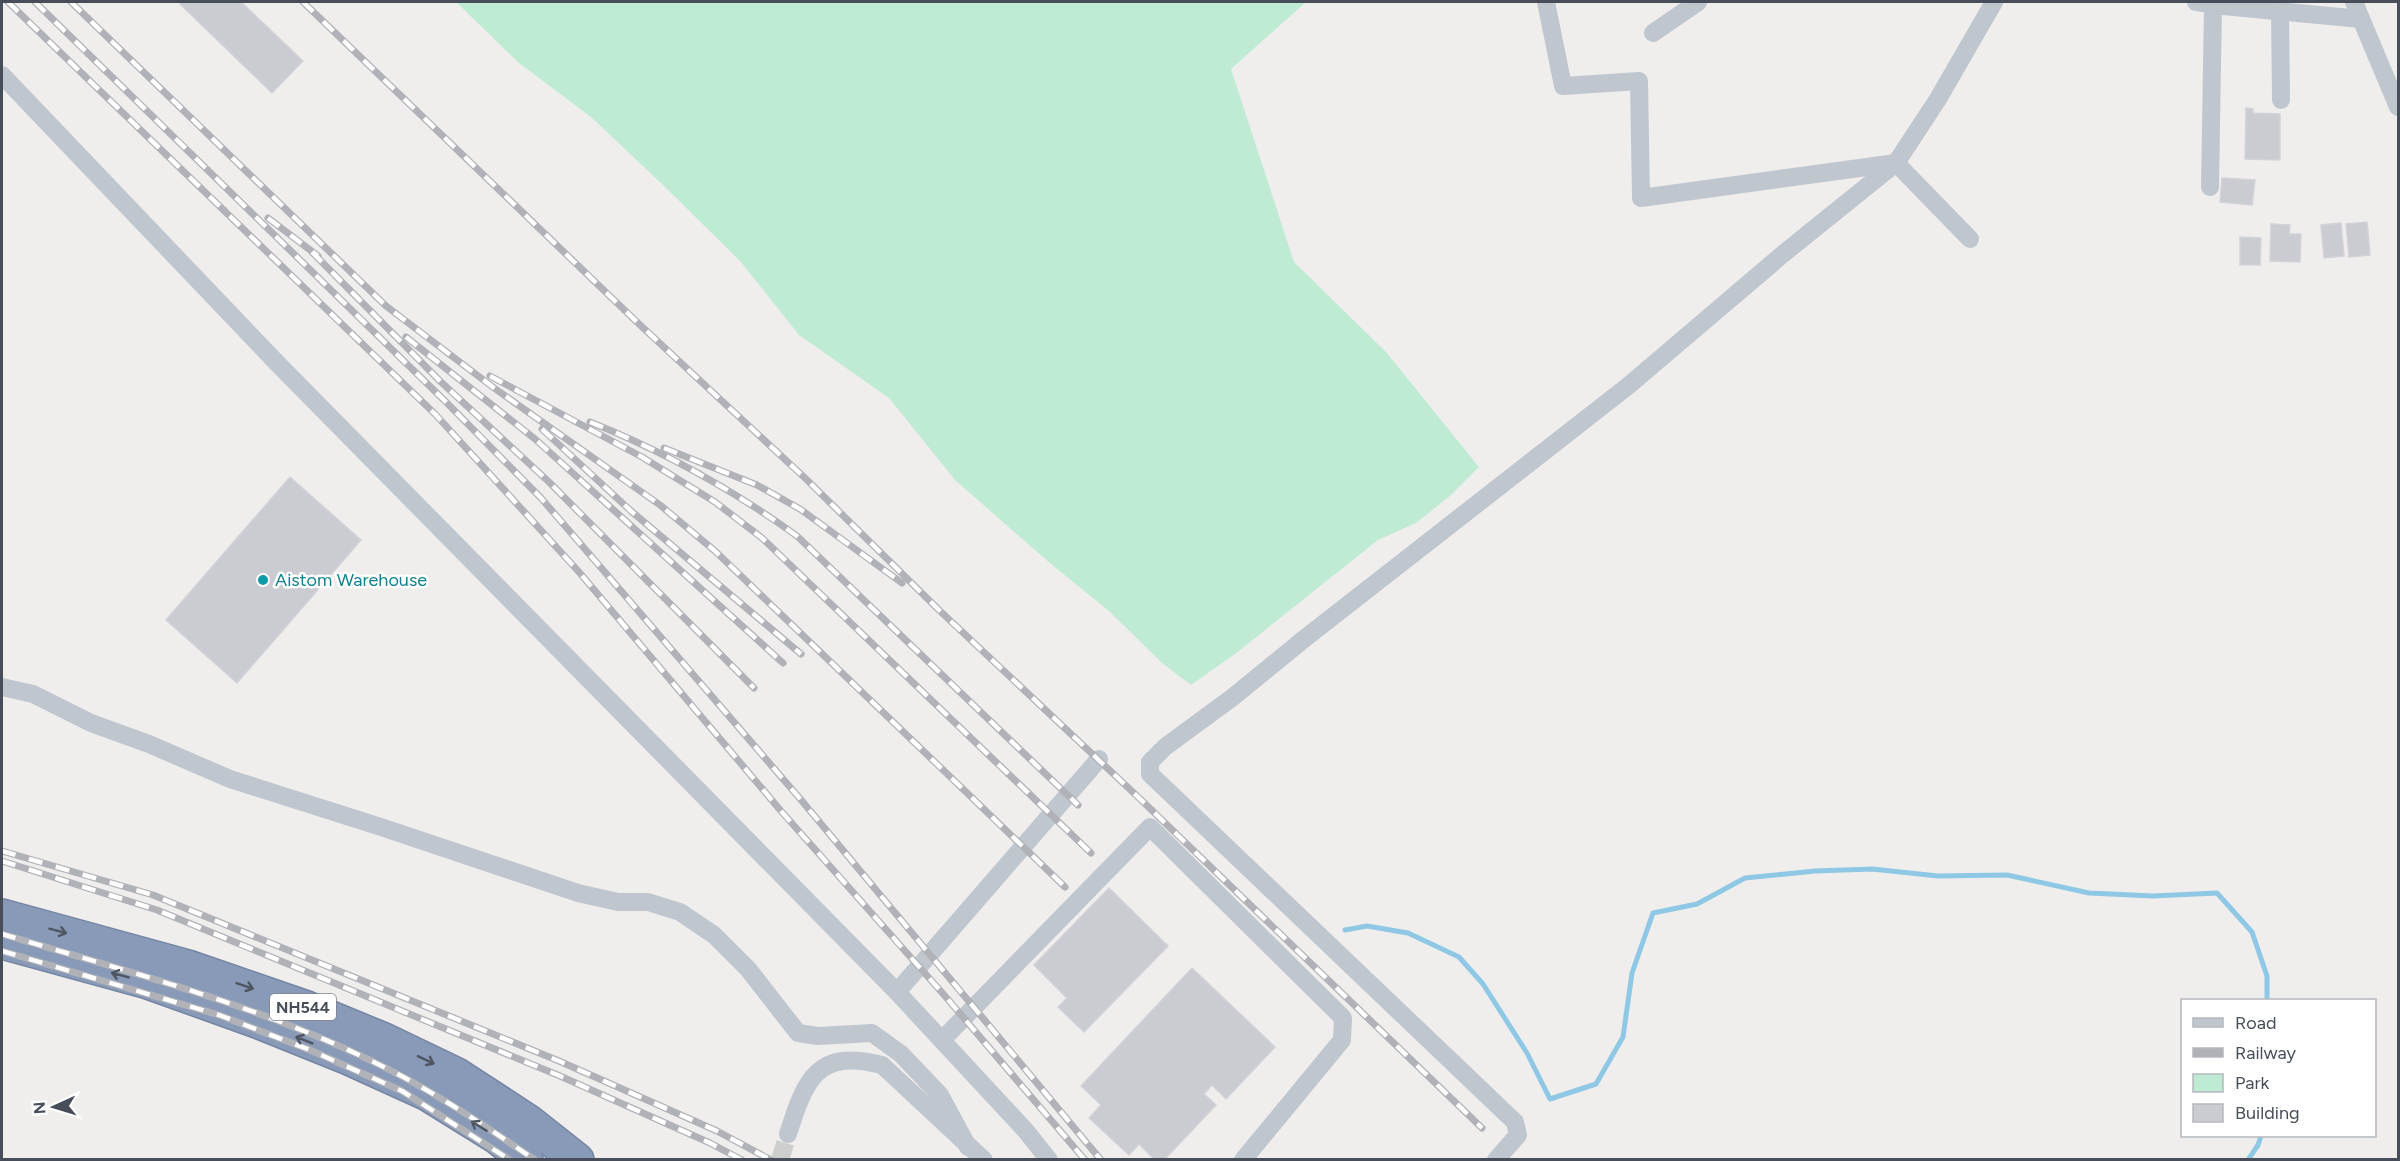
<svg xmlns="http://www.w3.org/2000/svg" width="2400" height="1161" font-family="Figtree,sans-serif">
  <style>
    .green { fill: #bfebd5 }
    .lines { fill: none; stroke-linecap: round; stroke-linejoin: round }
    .stream { stroke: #8fc8e4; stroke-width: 5 }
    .building { fill: #caccd2; stroke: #d2d3d8; stroke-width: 1.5 }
    .street-tunnel { stroke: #cececf; stroke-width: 18; stroke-dasharray: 18 9; stroke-linecap: butt }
    .highway-casing { stroke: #7485a4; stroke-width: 36 }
    .street { stroke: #bfc6ce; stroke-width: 18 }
    .highway { stroke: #899ab8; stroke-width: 33 }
    .rail-casing { stroke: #b0b2b7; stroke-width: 7 }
    .rail { stroke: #fff; stroke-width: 4.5; stroke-dasharray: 14; stroke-linecap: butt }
    .oneway { stroke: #4e5662 }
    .culture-dot { fill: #0f9aa8; stroke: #fff; stroke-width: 2 }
    .labels { text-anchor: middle; stroke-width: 5; stroke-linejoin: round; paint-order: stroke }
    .shield { fill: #fff; stroke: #7e838b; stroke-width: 1.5 }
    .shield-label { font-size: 16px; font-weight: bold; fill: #474e59 }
    .culture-label { font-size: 18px; fill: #0d838f; stroke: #fff; text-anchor: start }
  </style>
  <rect width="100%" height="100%" fill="#f0eeed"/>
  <!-- green -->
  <path class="green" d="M 456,2 L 1306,2 L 1231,69 L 1294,262 L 1386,352 L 1479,467 L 1450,496 L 1416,523 L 1378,540 L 1235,654 L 1191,685 L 1162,663 L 1109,611 L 1051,564 L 955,480 L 889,398 L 799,335 L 740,261 L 664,186 L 591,117 L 519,63 Z"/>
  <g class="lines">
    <!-- stream -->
    <g class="stream">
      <path d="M 1345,930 L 1367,926 L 1408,933 L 1459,957 L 1483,984 L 1527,1053 L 1550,1099 L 1596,1084 L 1623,1037 L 1632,973 L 1653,913 L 1697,904 L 1745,878 L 1815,871 L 1872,869 L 1938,876 L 2007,875 L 2089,893 L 2153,896 L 2217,893 L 2252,932 L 2267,976 L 2267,1000"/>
      <path d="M 2248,1160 L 2258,1145 L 2261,1136"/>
    </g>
  </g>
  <!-- building -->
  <g class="building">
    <path d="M 178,2 L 241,2 L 303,61 L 272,93 Z"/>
    <path d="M 2246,108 L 2253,109 L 2253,113 L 2280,114 L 2280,160 L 2245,159 Z"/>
    <path d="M 2222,178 L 2255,180 L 2252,205 L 2220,202 Z"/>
    <path d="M 2367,222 L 2370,255 L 2349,257 L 2346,224 Z"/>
    <path d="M 2341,223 L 2344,256 L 2324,258 L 2321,225 Z"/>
    <path d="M 2271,224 L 2290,225 L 2289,234 L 2301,234 L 2300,262 L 2270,261 Z"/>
    <path d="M 2240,237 L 2261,238 L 2260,265 L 2240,265 Z"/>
    <path d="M 290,477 L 361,540 L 237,683 L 166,620 Z"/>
    <path d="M 1109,888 L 1168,946 L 1084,1032 L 1058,1007 L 1067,998 L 1034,965 Z"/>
    <path d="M 1192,968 L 1275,1047 L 1226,1099 L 1212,1085 L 1204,1094 L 1216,1105 L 1164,1160 L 1155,1160 L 1139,1144 L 1129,1155 L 1089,1118 L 1101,1105 L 1081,1086 Z"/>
  </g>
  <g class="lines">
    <!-- street-tunnel -->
    <path class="street-tunnel" d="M 780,1160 L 788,1134"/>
    <defs>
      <g id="highway">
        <path d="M 2,916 L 188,967 L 304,1007 L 384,1040 L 457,1075 L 529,1122 L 577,1160"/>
        <path d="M 2,942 L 148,982 L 257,1021 L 349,1058 L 426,1093 L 497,1137 L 526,1160"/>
      </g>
    </defs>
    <!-- highway casing -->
    <use href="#highway" class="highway-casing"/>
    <!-- street -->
    <g class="street">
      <path d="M 1546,2 L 1563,86 L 1639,81 L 1641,198 L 1896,163 L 1970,239"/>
      <path d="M 2196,2 L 2213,5 L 2361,19"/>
      <path d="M 2354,2 L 2398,107"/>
      <path d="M 2280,11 L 2281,100"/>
      <path d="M 1653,33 L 1698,2"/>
      <path d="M 2,75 L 276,362 L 897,992 L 1026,1131 L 1049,1160"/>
      <path d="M 2210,187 L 2213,5"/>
      <path d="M 2,687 L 33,694 L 91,723 L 149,744 L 230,779 L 381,827 L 578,893 L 618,902 L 648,902 L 680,912 L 714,935 L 748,969 L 798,1033 L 818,1036 L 872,1033 L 901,1054 L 940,1095 L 968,1147"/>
      <path d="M 897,992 L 1099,759"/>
      <path d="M 942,1040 L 1150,827 L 1343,1018 L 1342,1040 L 1243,1160"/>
      <path d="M 788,1134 C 805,1080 817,1048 882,1065 L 984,1160"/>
      <path d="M 1496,1160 L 1518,1135 L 1515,1122 L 1150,774 L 1150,762 L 1165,747 L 1233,697 L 1304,639 L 1628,386 L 1783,254 L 1896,163 L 1938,99 L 1994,2"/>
    </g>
    <!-- highway -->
    <use href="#highway" class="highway"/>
    <defs>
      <g id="rail">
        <path d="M 8,2 L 435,414 L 579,572 L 781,811 L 945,996 L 1085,1160"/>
        <path d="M 35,2 L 446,402 L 541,498 L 802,801 L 1101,1160"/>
        <path d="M 71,2 L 386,306 L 494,388 L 660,505 L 715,551 L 1065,887"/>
        <path d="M 303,2 L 639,324 L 805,478 L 940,611 L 1137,796 L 1482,1128"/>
        <path d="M 268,218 L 318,256"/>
        <path d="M 312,252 L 441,382 L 549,482 L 754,688"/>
        <path d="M 406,337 L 535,439 L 783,663"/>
        <path d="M 490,376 L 642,457 L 715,502 L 762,538 L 1091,853"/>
        <path d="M 590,422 C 663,451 733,490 797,536 L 1078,805"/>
        <path d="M 542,429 L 631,511 L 801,654"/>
        <path d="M 664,448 L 757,485 L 800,509 L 902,583"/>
        <path d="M 2,851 L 153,895 L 559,1061 L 717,1131 L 771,1160"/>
        <path d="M 2,861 L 157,910 L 560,1076 L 710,1143 L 742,1160"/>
        <path d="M 2,934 C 132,973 266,1007 388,1069 C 439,1095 487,1127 535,1160"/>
        <path d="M 2,951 L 219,1015 L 310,1050 L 402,1091 L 510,1160"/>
      </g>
    </defs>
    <!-- rail casing -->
    <use href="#rail" class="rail-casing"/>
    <!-- rail -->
    <use href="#rail" class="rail"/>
  </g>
  <!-- one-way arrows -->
  <defs><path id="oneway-shaft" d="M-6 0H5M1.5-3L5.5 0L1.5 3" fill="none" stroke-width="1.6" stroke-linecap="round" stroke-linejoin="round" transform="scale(1.5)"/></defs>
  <g class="oneway">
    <use href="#oneway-shaft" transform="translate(58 931) rotate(15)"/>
    <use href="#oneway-shaft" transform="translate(120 975) rotate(-165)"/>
    <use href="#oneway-shaft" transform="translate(245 986) rotate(19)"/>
    <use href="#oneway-shaft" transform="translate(304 1040) rotate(-158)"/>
    <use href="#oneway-shaft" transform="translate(426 1060) rotate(25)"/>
    <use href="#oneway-shaft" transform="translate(479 1126) rotate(-148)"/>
  </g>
  <!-- markers -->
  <circle class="culture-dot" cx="263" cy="580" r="6"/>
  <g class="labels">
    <!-- shield labels -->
    <rect class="shield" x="270" y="994" width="66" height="26" rx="4.5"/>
    <g class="shield-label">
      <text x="303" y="1013">NH544</text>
    </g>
    <!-- culture labels -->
    <g class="culture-label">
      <text x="275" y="586">Aistom Warehouse</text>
    </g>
  </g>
  <!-- border -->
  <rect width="2400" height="1161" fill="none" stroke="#474e59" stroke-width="6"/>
  <!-- legend -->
  <rect x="2181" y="999" width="195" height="138" fill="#ffffff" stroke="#b5b8bd" stroke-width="1.5"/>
  <rect x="2193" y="1018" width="30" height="9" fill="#bfc6ce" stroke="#b5b8bd" stroke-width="1.5"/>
  <text x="2235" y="1029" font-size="18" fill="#474e59">Road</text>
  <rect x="2193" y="1048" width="30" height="9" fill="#b0b2b7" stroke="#b5b8bd" stroke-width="1.5"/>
  <text x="2235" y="1059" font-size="18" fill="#474e59">Railway</text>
  <rect x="2193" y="1074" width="30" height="18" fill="#bfebd5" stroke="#b5b8bd" stroke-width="1.5"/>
  <text x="2235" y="1089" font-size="18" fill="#474e59">Park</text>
  <rect x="2193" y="1104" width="30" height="18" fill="#caccd2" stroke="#b5b8bd" stroke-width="1.5"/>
  <text x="2235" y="1119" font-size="18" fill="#474e59">Building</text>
  <!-- north arrow -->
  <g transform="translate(54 1107) rotate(266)" stroke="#ffffff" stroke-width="4.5" paint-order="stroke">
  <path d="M0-4.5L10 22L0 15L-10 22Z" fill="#474e59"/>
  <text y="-9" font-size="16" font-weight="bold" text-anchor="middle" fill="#474e59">N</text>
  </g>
</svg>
